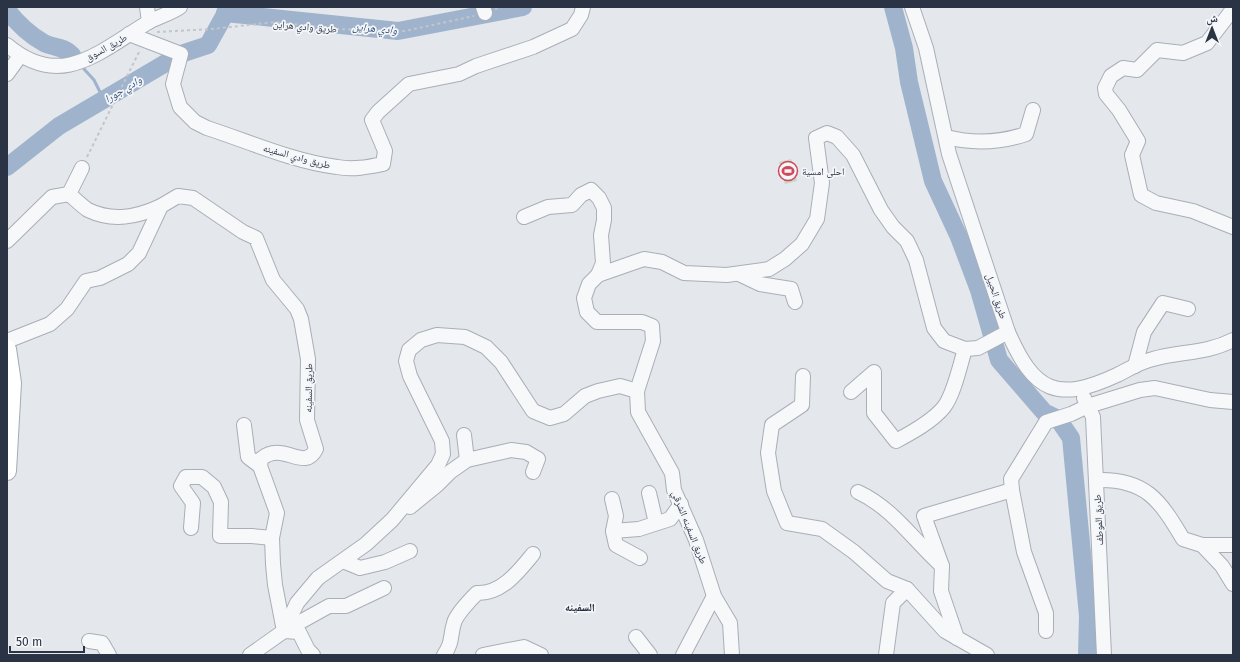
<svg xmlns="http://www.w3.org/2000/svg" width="1240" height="662" font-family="'Fira Sans','Noto Naskh Arabic',sans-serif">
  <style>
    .green { fill: #c9d6c5 }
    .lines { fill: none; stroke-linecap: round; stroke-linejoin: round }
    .stream { stroke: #9fb4cc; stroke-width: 3 }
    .river { stroke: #9fb4cc; stroke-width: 18 }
    .minor-casing { stroke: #a9aeb7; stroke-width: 16 }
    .major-casing { stroke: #a3abb8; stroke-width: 20 }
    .path { stroke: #c2c5cb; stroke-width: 2; stroke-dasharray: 3 3; stroke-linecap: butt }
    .minor { stroke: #f7f8fa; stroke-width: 14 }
    .major { stroke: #fff; stroke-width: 18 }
    .labels { text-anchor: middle; stroke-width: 3.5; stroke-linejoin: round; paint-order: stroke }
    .street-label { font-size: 10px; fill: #2b3445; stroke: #f4f6f9 }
    .poi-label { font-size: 10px; fill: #2b3445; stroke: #f4f6f9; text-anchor: start }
    .water-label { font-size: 11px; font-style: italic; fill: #34527a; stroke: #f4f6f9 }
    .neighbourhood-label { font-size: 11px; font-weight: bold; fill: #1d2536; stroke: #f4f6f9 }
  </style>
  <rect width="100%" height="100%" fill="#e4e7ec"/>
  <!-- green -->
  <path class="green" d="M 791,159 L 797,181 L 785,184 L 779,162 Z"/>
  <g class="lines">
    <!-- stream -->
    <path class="stream" d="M 84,69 L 94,80 L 104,100"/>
    <!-- river -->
    <g class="river">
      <path d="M 893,7 L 904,48 L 909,82 L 933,181 L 959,237 L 979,290 L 999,360 L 1044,412 L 1058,419 L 1071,438 L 1088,616 L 1087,655"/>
      <path d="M 7,10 C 17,23 30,35 44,43 C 54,48 64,46 72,55"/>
      <path d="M 225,13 L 398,31 L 523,7"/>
      <path d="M 7,167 L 59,126 L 181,54 L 208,45 L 229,7"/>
    </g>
    <defs>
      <g id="minor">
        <path d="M 147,7 L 149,22"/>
        <path d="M 483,7 L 485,13"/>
        <path d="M 912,7 L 926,48 L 949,154 L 1008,332 C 1034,392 1057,403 1117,375 C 1129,369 1140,362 1153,359 C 1180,351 1206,354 1233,340"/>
        <path d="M 1233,9 L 1207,43 L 1183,53 L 1157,50 L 1137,70 L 1123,68 L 1111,76 L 1105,88 L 1106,94 L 1119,110 L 1138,141 L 1132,155 L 1141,195 L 1156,203 L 1193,211 L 1233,227"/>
        <path d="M 129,34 L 181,54 L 173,84 L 180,107 L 195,122 L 207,128 C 250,142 292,161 337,167 C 353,170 368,167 383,164 L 385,151 L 372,120 L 378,112 L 409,84 L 459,74 L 476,66 L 533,47 L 572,29 L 581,15 L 583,7"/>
        <path d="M 7,45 C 60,90 98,53 147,23 C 157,17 170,14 180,7"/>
        <path d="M 7,74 L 20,56"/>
        <path d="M 946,137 C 974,144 999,143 1026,134 L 1033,110"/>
        <path d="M 82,168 L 69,194 C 75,199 82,206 88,210 C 113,222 137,217 161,206"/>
        <path d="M 524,217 L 548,207 L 572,205 L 581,195 L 591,190 L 599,198 L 604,208 L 604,220 L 601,235 L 603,263 L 598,275"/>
        <path d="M 7,241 L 52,197 L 69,194"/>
        <path d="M 739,274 L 760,284 L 791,289 L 795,302"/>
        <path d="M 7,341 L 50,324 L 67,309 L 86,281 L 100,278 L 128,264 L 139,253 L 161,206 L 178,196 L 193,198 L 243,232 L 256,238 L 273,280 L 297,309 L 301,319 L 308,359 L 307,420 L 316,449 C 304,473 283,440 261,459 L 260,466 L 277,513 L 272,538 L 273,564 L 275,585 L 284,631 L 250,655"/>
        <path d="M 1135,366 L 1144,332 L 1163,303 L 1188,309"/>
        <path d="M 803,376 L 802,405 L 772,425 L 768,453 L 774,491 L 787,523 L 822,529 L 854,552 L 887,581 L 907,589 L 945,631 L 987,655"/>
        <path d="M 851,392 L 874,372 L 874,413 L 896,441 C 911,433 933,421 944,407 C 954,394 960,365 965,349"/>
        <path d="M 1084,398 L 1093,417 L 1104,655"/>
        <path d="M 244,425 L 248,457 L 260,466"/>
        <path d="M 464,435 L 467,460"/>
        <path d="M 1096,480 C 1145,478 1160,500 1183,539 L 1202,545 L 1233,545"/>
        <path d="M 1012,490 L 1011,479 L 1046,422 L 1071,414 L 1088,406 L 1140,390 L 1155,388 L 1210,400 L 1233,402"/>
        <path d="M 858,492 C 893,508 914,541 942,566 L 941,591 L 957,638"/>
        <path d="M 649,493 L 656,523"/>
        <path d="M 612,499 L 616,516 L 613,531"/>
        <path d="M 410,507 L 437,485 L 450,472 L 467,460 L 511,450 L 526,452 L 538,459 L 533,472"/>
        <path d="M 191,528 L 193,503 L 181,486 L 186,477 L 202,477 L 214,487 L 221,502 L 220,536 L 252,536 L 272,538"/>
        <path d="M 1202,545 L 1222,566 L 1233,584"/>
        <path d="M 640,558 L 616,545 L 613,531 L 639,529 L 670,519 L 681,504"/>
        <path d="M 343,561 L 360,568 L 385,562 L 410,551"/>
        <path d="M 942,566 L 924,516 L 1012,490 L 1024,552 L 1046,613 L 1046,631"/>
        <path d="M 284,631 L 297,603 L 318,578 L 366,544 L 392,520 L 438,465 L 443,454 L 442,441 L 410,376 L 406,361 L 409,350 L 421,340 L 437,335 L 465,337 L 486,347 L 501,362 L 533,411 L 550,418 L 564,414 L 585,396 L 598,391 L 620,386 L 637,391"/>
        <path d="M 284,631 L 329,606 L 346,606 L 384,588"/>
        <path d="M 284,631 L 299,632 L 308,650 L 313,655"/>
        <path d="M 636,637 L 650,655"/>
        <path d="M 89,641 L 102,643 L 109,655"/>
        <path d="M 444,655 C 453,642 450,636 454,623 C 456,615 471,599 477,593 C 502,594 519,571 533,554"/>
        <path d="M 483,655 L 524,647 L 541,655"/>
        <path d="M 683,655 L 714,596"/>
        <path d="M 732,655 L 730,623 L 714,596 L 696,540 L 674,490 L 672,473 L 638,412 L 637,391 L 653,341 L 652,326 L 642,322 L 597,322 L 587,312 L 584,298 L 589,284 L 598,275 L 644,259 L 662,262 L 684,273 L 727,275 L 769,269 L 785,259 L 802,244 L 817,219 L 822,183 L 816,138 L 827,133 L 837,137 L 853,155 L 881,210 L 893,227 L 907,241 L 916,260 L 934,328 L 944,341 L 965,349 L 978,348 L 1008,332"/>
        <path d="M 886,655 L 893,603 L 907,589"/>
      </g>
      <path id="major" d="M 7,349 L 12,383 L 7,471"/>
    </defs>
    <!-- minor casing -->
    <use href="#minor" class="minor-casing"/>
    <!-- major casing -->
    <use href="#major" class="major-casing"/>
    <!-- path -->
    <g class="path">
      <path d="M 495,9 L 502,7"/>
      <path d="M 157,32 L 212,29 L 275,22 L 336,29 L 405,31 L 474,16"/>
      <path d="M 87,157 L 140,50"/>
    </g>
    <!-- minor -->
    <use href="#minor" class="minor"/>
    <!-- major -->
    <use href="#major" class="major"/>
  </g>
  <!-- icons -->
  <defs>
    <symbol id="stadium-ring" viewBox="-11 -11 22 22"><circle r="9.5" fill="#f4f6f9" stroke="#d1495b" stroke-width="1.5"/><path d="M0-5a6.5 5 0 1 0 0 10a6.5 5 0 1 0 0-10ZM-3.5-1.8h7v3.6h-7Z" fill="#d1495b"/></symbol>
  </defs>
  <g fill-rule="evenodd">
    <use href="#stadium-ring" x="777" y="160" width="22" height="22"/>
  </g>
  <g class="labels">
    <!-- street labels -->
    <g class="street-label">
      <text transform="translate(305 26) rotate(5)" y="4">طريق وادي هراين</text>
      <text transform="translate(106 47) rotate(-29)" y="4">طريق السوق</text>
      <text transform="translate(297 156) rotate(15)" y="4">طريق وادي السفينه</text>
      <text transform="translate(997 296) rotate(72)" y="4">طريق الحبيل</text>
      <text transform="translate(308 388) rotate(-89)" y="4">طريق السفينه</text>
      <text transform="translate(1098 520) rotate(-93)" y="4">طريق الموطف</text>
      <text transform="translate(690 527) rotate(68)" y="4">طريق السفينه الشرقي</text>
    </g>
    <!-- poi labels -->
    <g class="poi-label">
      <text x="802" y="175">احلى امسية</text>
    </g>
    <!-- water labels -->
    <g class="water-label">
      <text transform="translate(375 28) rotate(5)" y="4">وادي هراين</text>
      <text transform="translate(123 89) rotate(-31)" y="4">وادي جورا</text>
    </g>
    <!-- neighbourhood labels -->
    <g class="neighbourhood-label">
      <text x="580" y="611">السفينه</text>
    </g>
  </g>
  <!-- border -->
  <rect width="1240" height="662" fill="none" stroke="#2b3445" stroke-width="16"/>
  <!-- north arrow -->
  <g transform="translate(1212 28)" stroke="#f4f6f9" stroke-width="3" paint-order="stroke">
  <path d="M0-3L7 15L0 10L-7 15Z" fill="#2b3445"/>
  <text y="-6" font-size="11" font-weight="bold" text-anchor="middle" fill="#2b3445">ش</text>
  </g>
  <!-- scale -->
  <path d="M10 646v6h74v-6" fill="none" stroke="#2b3445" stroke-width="2"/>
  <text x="16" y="646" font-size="12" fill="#2b3445" stroke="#f4f6f9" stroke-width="3" paint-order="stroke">50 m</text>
</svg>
